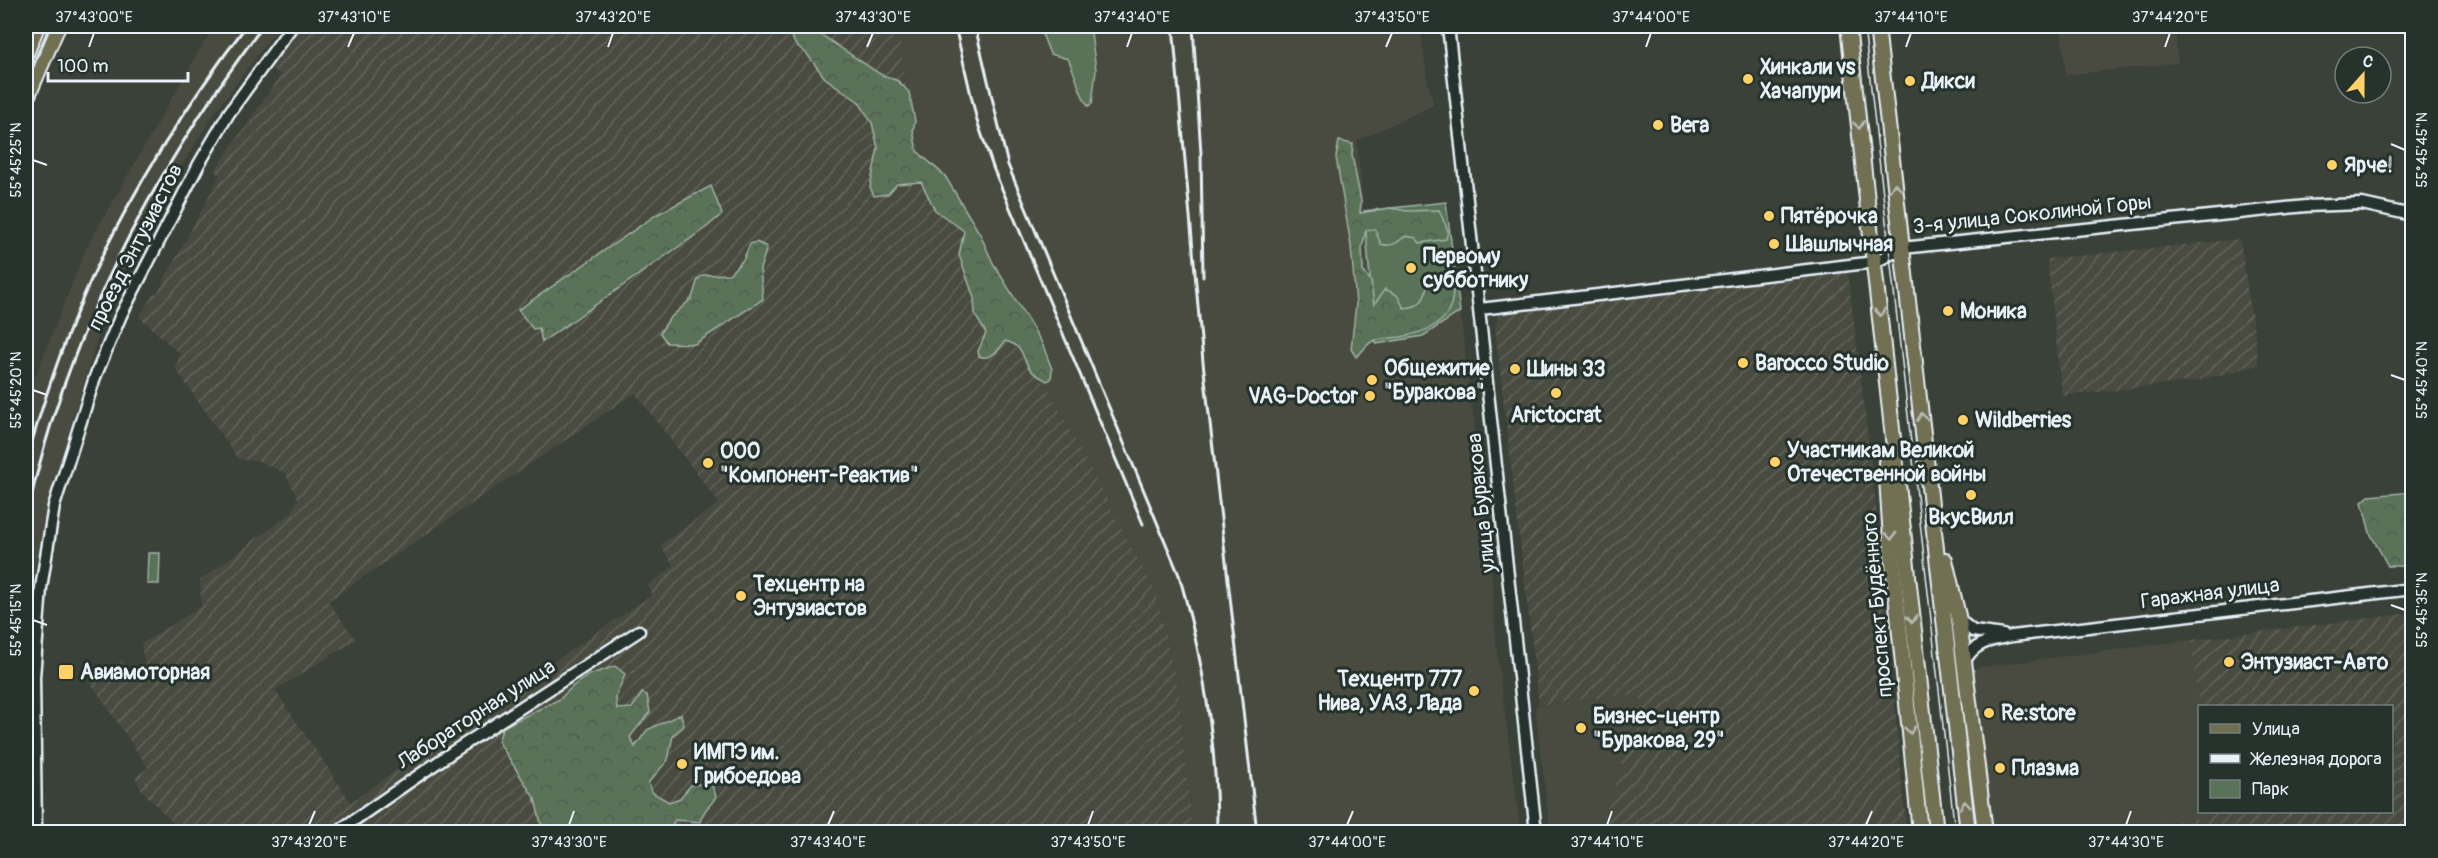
<svg xmlns="http://www.w3.org/2000/svg" width="2438" height="858" font-family="Pangolin,sans-serif">
  <style>
    .built { fill: #484b40 }
    .industrial { fill: url(#industrial-furrows); fill-rule: evenodd }
    .green { fill: #5a7358; stroke: #a1b2a8; stroke-width: 1.5 }
    .forest { fill: url(#forest-crowns); stroke: #a1b2a8; stroke-width: 1.5 }
    .lines { fill: none; stroke-linecap: round; stroke-linejoin: round }
    .minor-casing { stroke: #e8f1f8; stroke-width: 15 }
    .major-casing { stroke: #e8f1f8; stroke-width: 18 }
    .minor { stroke: #26332d; stroke-width: 10 }
    .major { stroke: #716f52; stroke-width: 14 }
    .tram { stroke: #e8f1f8; stroke-width: 1.5 }
    .rail { stroke: #e8f1f8; stroke-width: 3 }
    .oneway { stroke: #b8bdb6 }
    .ticks { fill: none; stroke: #e8f1f8; stroke-width: 2 }
    .poi-dot { fill: #ffd166; stroke: #26332d; stroke-width: 2 }
    .labels { text-anchor: middle; stroke-width: 6; stroke-linejoin: round; paint-order: stroke }
    .poi-label { font-size: 21px; font-weight: bold; fill: #e8f1f8; stroke: #26332d; text-anchor: start }
    .street-label { font-size: 21px; fill: #e8f1f8; stroke: #26332d }
    .neatline { fill: none; stroke: #e8f1f8; stroke-width: 2 }
    .ticks-label { font-size: 15px; text-anchor: middle; fill: #e8f1f8 }
  </style>
  <defs>
    <pattern id="industrial-furrows" width="10" height="10" patternUnits="userSpaceOnUse" patternTransform="scale(1.5)"><rect width="10" height="10" fill="#484b40"/><path d="M-1 1l2-2M0 10L10 0M9 11l2-2" fill="none" stroke="#62655c"/></pattern>
    <pattern id="forest-crowns" width="20" height="18" patternUnits="userSpaceOnUse" patternTransform="scale(1.5)"><rect width="20" height="18" fill="#5a7358"/><path d="M2 6a3 3 0 1 1 6 0M12 15a3 3 0 1 1 6 0" fill="none" stroke="#4f5b50"/></pattern>
  </defs>
  <rect width="100%" height="100%" fill="#3a4138"/>
  <filter id="ink" filterUnits="userSpaceOnUse"><feTurbulence type="fractalNoise" baseFrequency=".0167" numOctaves="2"/><feDisplacementMap in="SourceGraphic" scale="12" xChannelSelector="R" yChannelSelector="G"/><feConvolveMatrix kernelMatrix="1 2 1 2 8 2 1 2 1" color-interpolation-filters="sRGB"/></filter>
  <g filter="url(#ink)">
    <!-- built -->
    <g class="built">
      <path d="M 217,26 L 279,26 L 214,114 L 169,186 L 128,262 L 103,320 L 48,500 L 26,613 L 26,400 L 86,248 L 204,42 Z"/>
      <path d="M 897,26 L 1420,26 L 1428,84 L 1434,105 L 1357,141 L 1376,343 L 1423,336 L 1460,312 L 1489,540 L 1497,653 L 1521,832 L 1192,832 L 1179,693 L 1155,591 L 914,136 Z"/>
      <path d="M 2061,26 L 2175,26 L 2178,63 L 2066,75 Z"/>
      <path d="M 2191,640 L 2200,710 L 2200,812 L 2212,812 L 2213,817 L 2092,832 L 1993,831 L 1973,668 Z"/>
      <path d="M 1626,695 L 1643,700 L 1600,832 L 1550,832 L 1535,706 Z"/>
    </g>
    <!-- industrial -->
    <g class="industrial">
      <path d="M 301,26 L 897,26 L 914,136 L 1155,591 L 1179,693 L 1192,832 L 182,832 L 142,791 L 135,777 L 148,768 L 90,682 L 122,660 L 131,673 L 146,671 L 141,644 L 201,606 L 200,580 L 291,513 L 298,499 L 285,473 L 258,461 L 238,459 L 175,368 L 180,354 L 139,317 L 154,293 L 157,294 L 214,186 L 220,175 L 214,172 L 217,167 L 281,75 L 271,68 ZM 635,393 L 719,503 L 660,545 L 674,566 L 647,586 L 652,595 L 457,727 L 351,802 L 275,690 L 356,640 L 328,601 Z"/>
      <path d="M 2240,239 L 2259,365 L 2196,381 L 2062,396 L 2047,259 Z"/>
      <path d="M 1848,273 L 1875,497 L 1907,832 L 1600,832 L 1642,700 L 1626,695 L 1539,705 L 1495,328 L 1499,314 Z"/>
      <path d="M 2412,613 L 2412,832 L 2092,832 L 2212,817 L 2212,812 L 2392,812 L 2392,706 L 2200,706 L 2199,710 L 2191,640 Z"/>
    </g>
    <!-- green -->
    <g class="green">
      <path d="M 1039,26 L 1090,26 L 1096,70 L 1092,104 L 1088,106 C 1078,91 1076,74 1068,59 L 1050,54 Z"/>
      <path d="M 1446,202 L 1460,312 L 1423,336 L 1376,344 L 1364,211 Z"/>
      <path d="M 148,553 L 160,553 L 159,584 L 147,584 Z"/>
    </g>
    <!-- forest -->
    <g class="forest">
      <path d="M 787,26 L 808,26 L 880,74 L 898,81 L 909,92 L 915,121 L 913,130 L 917,151 L 945,176 L 980,234 L 993,263 L 1042,343 L 1052,369 L 1051,379 L 1047,381 C 1042,378 1033,374 1030,369 C 1021,357 1025,346 1005,341 C 1000,349 990,361 979,356 L 978,351 L 986,333 L 975,315 L 974,298 L 959,255 L 964,231 L 935,210 L 921,182 L 897,184 L 888,194 L 874,196 L 870,187 L 878,148 L 872,123 L 859,102 L 825,78 L 807,54 L 795,44 Z"/>
      <path d="M 1339,141 L 1353,144 L 1352,155 L 1361,201 L 1360,213 L 1390,208 L 1407,211 L 1439,210 L 1448,231 L 1446,239 L 1420,243 L 1416,238 L 1406,236 C 1398,241 1393,248 1381,244 L 1375,230 L 1366,230 L 1362,247 L 1363,271 L 1371,281 L 1374,305 L 1385,289 L 1397,295 L 1404,308 C 1420,307 1424,301 1427,287 L 1441,285 L 1443,276 L 1452,274 C 1458,315 1441,329 1401,337 C 1392,338 1381,338 1373,341 C 1365,345 1363,352 1356,357 L 1351,349 L 1356,304 L 1351,246 L 1336,157 Z"/>
      <path d="M 711,186 L 722,214 L 707,227 L 542,342 L 539,328 L 533,329 L 518,310 L 656,215 Z"/>
      <path d="M 756,242 L 767,247 L 760,269 L 763,299 L 695,344 L 667,343 L 660,333 L 669,319 L 692,298 L 698,279 L 704,275 L 729,274 L 743,260 L 750,244 Z"/>
      <path d="M 2412,492 L 2412,566 L 2388,566 L 2370,533 L 2362,502 L 2369,496 Z"/>
      <path d="M 615,666 L 625,674 L 616,697 L 617,709 L 632,708 L 642,693 L 647,695 L 650,712 L 630,737 L 635,747 L 647,730 L 681,714 L 684,726 L 673,735 L 668,760 L 648,783 L 653,793 L 669,802 L 680,798 L 691,785 L 711,783 L 716,796 C 710,808 705,806 700,822 L 675,820 L 668,832 L 655,832 L 652,826 L 637,832 L 548,832 L 542,828 L 535,799 L 498,741 L 503,727 L 560,699 L 573,686 L 589,675 Z"/>
    </g>
    <g class="lines">
      <defs>
        <g id="minor">
          <path d="M 1448,26 L 1536,832"/>
          <path d="M 1480,309 L 1875,262 L 1902,248 L 2306,206 L 2362,204 L 2412,215"/>
          <path d="M 1959,620 L 1973,631 L 2003,635"/>
          <path d="M 1964,663 C 1973,642 1992,640 2012,636 L 2412,589"/>
          <path d="M 36,832 L 34,677 L 41,588 L 54,506 L 95,377 L 121,315 L 199,164 L 229,113 L 292,26"/>
          <path d="M 337,832 L 454,751 L 639,631"/>
        </g>
        <g id="major">
          <path d="M 1848,26 L 1936,832"/>
          <path d="M 1877,26 L 1968,832"/>
          <path d="M 26,54 L 37,26"/>
          <path d="M 26,100 L 58,26"/>
          <path d="M 1886,462 L 1892,555 L 1920,832"/>
          <path d="M 1945,560 L 1959,620 L 1985,832"/>
        </g>
      </defs>
      <!-- minor casing -->
      <use href="#minor" class="minor-casing"/>
      <!-- major casing -->
      <use href="#major" class="major-casing"/>
      <!-- minor -->
      <use href="#minor" class="minor"/>
      <!-- major -->
      <use href="#major" class="major"/>
      <!-- tram -->
      <g class="tram">
        <path d="M 1864,26 L 1955,832"/>
        <path d="M 26,85 L 51,26"/>
      </g>
      <!-- rail -->
      <g class="rail">
        <path d="M 955,26 L 977,121 L 994,170 L 1143,524"/>
        <path d="M 975,26 L 1008,165 L 1179,575 C 1203,658 1217,747 1217,832"/>
        <path d="M 1173,26 L 1203,362 L 1257,832"/>
        <path d="M 1193,26 L 1201,154 L 1203,277"/>
        <path d="M 26,462 C 38,420 51,378 67,337 C 109,226 175,120 246,26"/>
        <path d="M 26,521 C 63,340 152,173 263,26"/>
      </g>
    </g>
    <!-- one-way arrows -->
    <defs><path id="oneway-chevron" d="M-2-3.5L2.5 0L-2 3.5" fill="none" stroke-width="1.6" stroke-linecap="round" stroke-linejoin="round" transform="scale(1.5)"/></defs>
    <g class="oneway">
      <use href="#oneway-chevron" transform="translate(1859 125) rotate(83)"/>
      <use href="#oneway-chevron" transform="translate(1895 187) rotate(-96)"/>
      <use href="#oneway-chevron" transform="translate(1880 312) rotate(85)"/>
      <use href="#oneway-chevron" transform="translate(1922 417) rotate(-97)"/>
      <use href="#oneway-chevron" transform="translate(1891 536) rotate(87)"/>
      <use href="#oneway-chevron" transform="translate(1912 619) rotate(84)"/>
      <use href="#oneway-chevron" transform="translate(1910 730) rotate(84)"/>
      <use href="#oneway-chevron" transform="translate(1965 805) rotate(-96)"/>
    </g>
  </g>
  <!-- ticks -->
  <path class="ticks" d="M 89,47 L 94,33M 348,47 L 354,33M 608,47 L 613,33M 867,47 L 873,33M 1127,47 L 1132,33M 1386,47 L 1392,33M 1646,47 L 1651,33M 1906,47 L 1911,33M 2165,47 L 2170,33M 2391,144 L 2405,150M 33,160 L 47,165M 2391,375 L 2405,380M 33,390 L 47,395M 2391,605 L 2405,610M 33,620 L 47,625M 309,825 L 315,811M 569,825 L 574,811M 828,825 L 834,811M 1088,825 L 1093,811M 1347,825 L 1353,811M 1607,825 L 1612,811M 1866,825 L 1872,811M 2126,825 L 2131,811"/>
  <!-- markers -->
  <g class="poi-dot">
    <circle cx="1748" cy="79" r="6"/>
    <circle cx="1910" cy="81" r="6"/>
    <circle cx="1658" cy="125" r="6"/>
    <circle cx="2332" cy="165" r="6"/>
    <circle cx="1769" cy="216" r="6"/>
    <circle cx="1774" cy="244" r="6"/>
    <circle cx="1411" cy="268" r="6"/>
    <circle cx="1948" cy="311" r="6"/>
    <circle cx="1743" cy="363" r="6"/>
    <circle cx="1515" cy="369" r="6"/>
    <circle cx="1372" cy="380" r="6"/>
    <circle cx="1556" cy="393" r="6"/>
    <circle cx="1370" cy="396" r="6"/>
    <circle cx="1963" cy="420" r="6"/>
    <circle cx="1775" cy="462" r="6"/>
    <circle cx="708" cy="463" r="6"/>
    <circle cx="1971" cy="495" r="6"/>
    <circle cx="741" cy="596" r="6"/>
    <circle cx="2229" cy="662" r="6"/>
    <rect x="58" y="664" width="16" height="16" rx="3"/>
    <circle cx="1474" cy="691" r="6"/>
    <circle cx="1989" cy="713" r="6"/>
    <circle cx="1581" cy="728" r="6"/>
    <circle cx="682" cy="764" r="6"/>
    <circle cx="2000" cy="768" r="6"/>
  </g>
  <g class="labels">
    <!-- poi labels -->
    <g class="poi-label">
      <text x="1760" y="74">Хинкали vs<tspan x="1760" dy="24">Хачапури</tspan></text>
      <text x="1922" y="88">Дикси</text>
      <text x="1670" y="132">Вега</text>
      <text x="2344" y="172">Ярче!</text>
      <text x="1781" y="223">Пятёрочка</text>
      <text x="1786" y="251">Шашлычная</text>
      <text x="1423" y="263">Первому<tspan x="1423" dy="24">субботнику</tspan></text>
      <text x="1960" y="318">Моника</text>
      <text x="1755" y="370">Barocco Studio</text>
      <text x="1384" y="375">Общежитие<tspan x="1384" dy="24">"Буракова"</tspan></text>
      <text x="1527" y="376">Шины 33</text>
      <text x="1358" y="403" text-anchor="end">VAG-Doctor</text>
      <text x="1556" y="422" text-anchor="middle">Arictocrat</text>
      <text x="1975" y="427">Wildberries</text>
      <text x="1787" y="457">Участникам Великой<tspan x="1787" dy="24">Отечественной войны</tspan></text>
      <text x="720" y="458">ООО<tspan x="720" dy="24">"Компонент-Реактив"</tspan></text>
      <text x="1971" y="524" text-anchor="middle">ВкусВилл</text>
      <text x="753" y="591">Техцентр на<tspan x="753" dy="24">Энтузиастов</tspan></text>
      <text x="2241" y="669">Энтузиаст-Авто</text>
      <text x="80" y="679">Авиамоторная</text>
      <text x="1462" y="686" text-anchor="end">Техцентр 777<tspan x="1462" dy="24">Нива, УАЗ, Лада</tspan></text>
      <text x="2001" y="720">Re:store</text>
      <text x="1593" y="723">Бизнес-центр<tspan x="1593" dy="24">"Буракова, 29"</tspan></text>
      <text x="694" y="759">ИМПЭ им.<tspan x="694" dy="24">Грибоедова</tspan></text>
      <text x="2012" y="775">Плазма</text>
    </g>
    <!-- street labels -->
    <g class="street-label">
      <text transform="translate(2032 214) rotate(-6)" y="7">3-я улица Соколиной Горы</text>
      <text transform="translate(135 247) rotate(-63)" y="7">проезд Энтузиастов</text>
      <text transform="translate(1481 503) rotate(-96)" y="7">улица Буракова</text>
      <text transform="translate(2210 593) rotate(-7)" y="7">Гаражная улица</text>
      <text transform="translate(1877 605) rotate(-95)" y="7">проспект Будённого</text>
      <text transform="translate(476 714) rotate(-33)" y="7">Лабораторная улица</text>
    </g>
  </g>
  <!-- margin -->
  <rect width="2438" height="858" fill="none" stroke="#26332d" stroke-width="66"/>
  <!-- legend -->
  <rect x="2198" y="705" width="195" height="108" fill="#26332d" stroke="#747f7e" stroke-width="1.5"/>
  <rect x="2210" y="724" width="30" height="9" fill="#716f52" stroke="#747f7e" stroke-width="1.5"/>
  <text x="2252" y="735" font-size="18" fill="#e8f1f8">Улица</text>
  <rect x="2210" y="754" width="30" height="9" fill="#e8f1f8" stroke="#747f7e" stroke-width="1.5"/>
  <text x="2252" y="765" font-size="18" fill="#e8f1f8">Железная дорога</text>
  <rect x="2210" y="780" width="30" height="18" fill="#5a7358" stroke="#747f7e" stroke-width="1.5"/>
  <text x="2252" y="795" font-size="18" fill="#e8f1f8">Парк</text>
  <!-- north arrow -->
  <g transform="translate(2363 75) rotate(21)"><circle r="28" fill="#26332d" stroke="#747f7e" stroke-width="1.5"/>
  <path d="M0-4.5L10 22L0 15L-10 22Z" fill="#ffd166"/>
  <text y="-9" font-size="16" font-weight="bold" text-anchor="middle" fill="#e8f1f8">С</text>
  </g>
  <!-- scale -->
  <path d="M48 72v9h140v-9" fill="none" stroke="#e8f1f8" stroke-width="3"/>
  <text x="57" y="72" font-size="18" fill="#e8f1f8" stroke="#26332d" stroke-width="4.5" paint-order="stroke">100 m</text>
  <rect x="33" y="33" width="2372" height="792" class="neatline"/>
  <g class="ticks-label">
    <text x="94" y="22">37°43'00"E</text>
    <text x="354" y="22">37°43'10"E</text>
    <text x="613" y="22">37°43'20"E</text>
    <text x="873" y="22">37°43'30"E</text>
    <text x="1132" y="22">37°43'40"E</text>
    <text x="1392" y="22">37°43'50"E</text>
    <text x="1651" y="22">37°44'00"E</text>
    <text x="1911" y="22">37°44'10"E</text>
    <text x="2170" y="22">37°44'20"E</text>
    <text transform="translate(2422 150) rotate(-90)" y="5">55°45'45"N</text>
    <text transform="translate(16 160) rotate(-90)" y="5">55°45'25"N</text>
    <text transform="translate(2422 380) rotate(-90)" y="5">55°45'40"N</text>
    <text transform="translate(16 390) rotate(-90)" y="5">55°45'20"N</text>
    <text transform="translate(2422 610) rotate(-90)" y="5">55°45'35"N</text>
    <text transform="translate(16 620) rotate(-90)" y="5">55°45'15"N</text>
    <text x="309" y="847">37°43'20"E</text>
    <text x="569" y="847">37°43'30"E</text>
    <text x="828" y="847">37°43'40"E</text>
    <text x="1088" y="847">37°43'50"E</text>
    <text x="1347" y="847">37°44'00"E</text>
    <text x="1607" y="847">37°44'10"E</text>
    <text x="1866" y="847">37°44'20"E</text>
    <text x="2126" y="847">37°44'30"E</text>
  </g>
</svg>
